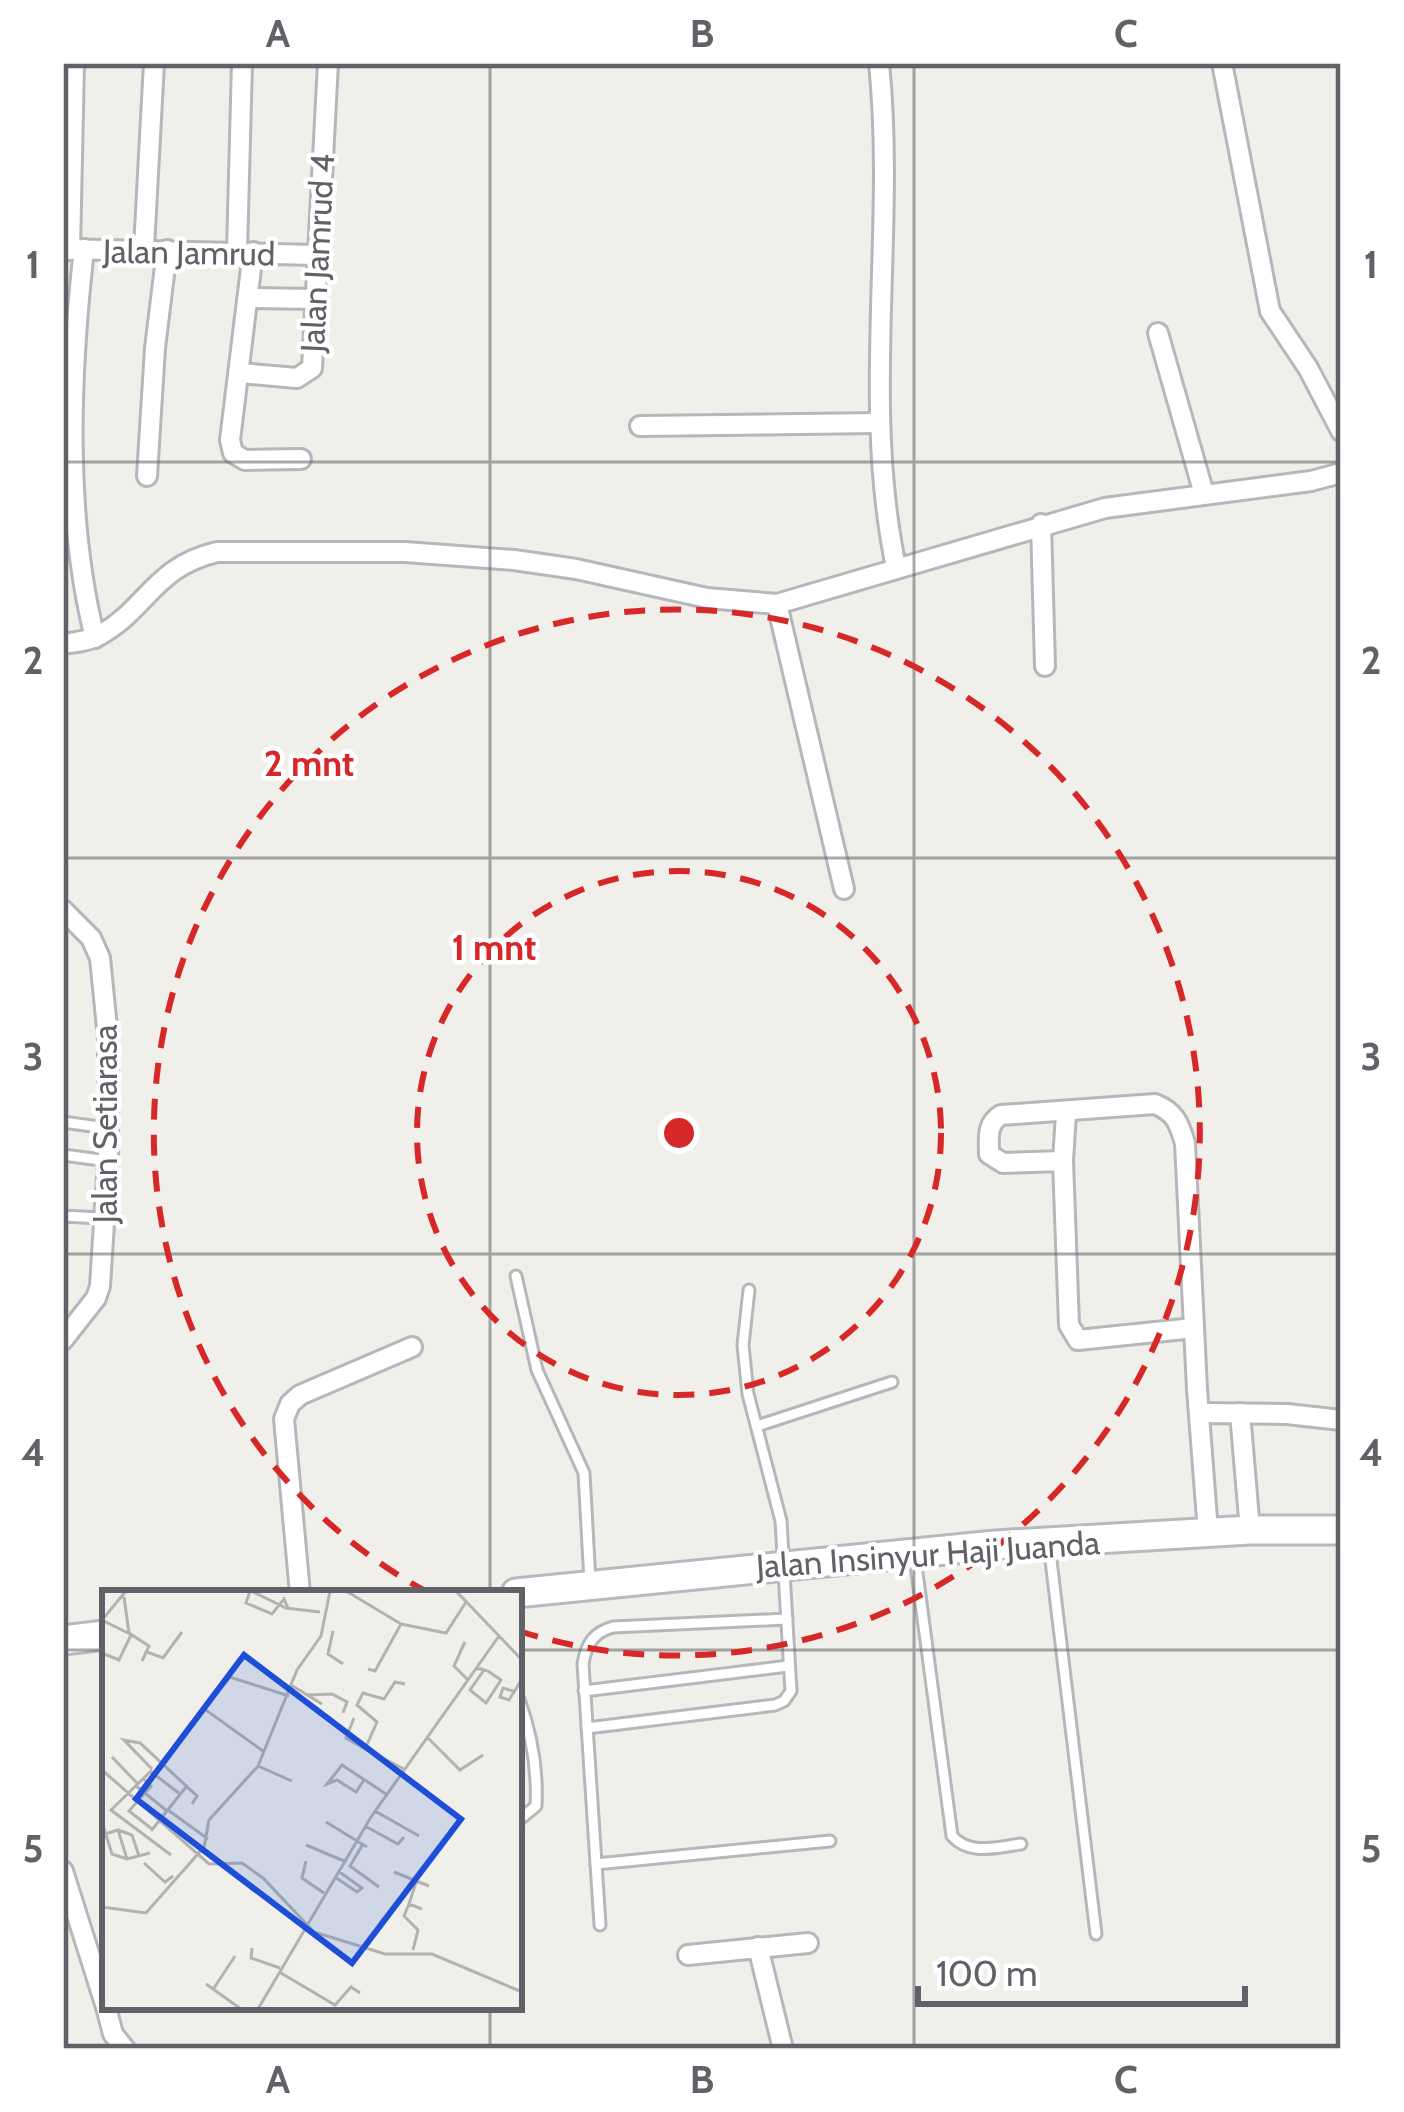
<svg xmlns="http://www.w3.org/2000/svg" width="1404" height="2112" font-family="Cabin,sans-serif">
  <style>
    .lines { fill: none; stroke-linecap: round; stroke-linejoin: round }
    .service-casing { stroke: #b5b7bb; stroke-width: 15 }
    .minor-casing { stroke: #b5b7bb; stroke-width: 24 }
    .secondary-casing { stroke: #b7b9be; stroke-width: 33 }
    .service { stroke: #fff; stroke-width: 9 }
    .minor { stroke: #fff; stroke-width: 18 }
    .secondary { stroke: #fff; stroke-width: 27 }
    .grid { fill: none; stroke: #606267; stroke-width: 3; stroke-opacity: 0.55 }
    .ring { fill: none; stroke: #d62828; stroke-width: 6; stroke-dasharray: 21 15 }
    .labels { text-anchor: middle; stroke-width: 9; stroke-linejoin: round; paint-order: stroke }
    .street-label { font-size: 33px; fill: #606267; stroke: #fff }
    .inset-road { fill: none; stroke: #b2b3b1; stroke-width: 3 }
    .view { fill: #1d4ed8; fill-opacity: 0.15; stroke: #1d4ed8; stroke-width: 6 }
    .inset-edge { fill: none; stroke: #606267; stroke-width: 6 }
    .centre { fill: #d62828; stroke: #fff; stroke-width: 6 }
    .ring-label { font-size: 36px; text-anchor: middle; font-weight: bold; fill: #d62828; stroke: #fff; stroke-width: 9; stroke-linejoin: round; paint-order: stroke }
    .neatline { fill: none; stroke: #606267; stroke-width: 4.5 }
    .grid-label { font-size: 39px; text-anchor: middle; font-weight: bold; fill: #606267 }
  </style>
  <rect width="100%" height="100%" fill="#f0efe9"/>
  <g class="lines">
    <defs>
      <g id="service">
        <path d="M 63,1122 L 106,1128"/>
        <path d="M 63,1155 L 108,1161"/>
        <path d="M 63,1216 L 102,1218"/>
        <path d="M 516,1276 L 537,1370 L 584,1473 L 590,1582"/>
        <path d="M 757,1426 L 892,1382"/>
        <path d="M 1049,1544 L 1096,1934"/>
        <path d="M 915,1558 L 952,1836 C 970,1856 997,1847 1021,1844"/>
        <path d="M 584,1691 L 788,1666"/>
        <path d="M 519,1699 C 532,1735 538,1768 536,1806 L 519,1820"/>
        <path d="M 587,1728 L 775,1705 L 784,1701 L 791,1691 L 781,1521 L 748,1394 L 743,1345 L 749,1290"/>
        <path d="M 596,1864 L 830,1841"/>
        <path d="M 600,1925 L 583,1664 C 586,1644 594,1632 613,1627 L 787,1619"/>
      </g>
      <g id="minor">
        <path d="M 879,63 C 896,230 861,401 896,567"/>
        <path d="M 1222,63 L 1270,311 L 1308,368 L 1341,431"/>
        <path d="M 144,248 L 154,63"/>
        <path d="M 63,249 L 315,255"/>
        <path d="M 84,249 C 70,374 64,515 95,638"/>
        <path d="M 70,250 L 74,63"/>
        <path d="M 237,251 L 242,63"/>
        <path d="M 253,252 L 230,440 L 233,453 L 245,460 L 301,459"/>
        <path d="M 250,298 L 314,299"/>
        <path d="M 1158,333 L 1204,494"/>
        <path d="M 240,373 L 297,378 L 312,368 L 328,63"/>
        <path d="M 640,426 L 879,423"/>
        <path d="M 147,476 L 155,348 L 167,250"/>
        <path d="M 1041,524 L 1045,666"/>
        <path d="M 777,604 L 844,889"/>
        <path d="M 63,644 C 76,642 89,641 100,635 C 148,608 154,567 217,552 L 405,552 L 514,560 L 576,569 L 707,598 L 777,604 L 1105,508 L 1311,481 L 1341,473"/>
        <path d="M 63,910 L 91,938 L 100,958 L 108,1038 L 108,1161 L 100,1286 L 96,1298 L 63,1340"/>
        <path d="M 1063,1161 L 1066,1113"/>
        <path d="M 1194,1328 L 1078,1340 L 1069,1325 L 1063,1161 L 1003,1163 L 989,1154 C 989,1138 986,1124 1001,1115 L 1155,1104 C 1175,1112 1179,1123 1185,1143 L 1197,1389 L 1208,1532"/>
        <path d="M 1201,1413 L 1287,1414 L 1341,1420"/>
        <path d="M 1240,1413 L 1250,1530"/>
        <path d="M 300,1593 L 284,1419 L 290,1404 L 300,1395 L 412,1347"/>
        <path d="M 63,1871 L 105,2004"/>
        <path d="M 758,1947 L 783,2049"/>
        <path d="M 688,1955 L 808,1943"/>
        <path d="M 106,2007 L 113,2034 L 125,2049"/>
      </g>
      <g id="secondary">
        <path d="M 516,1593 L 995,1545 L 1250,1530 L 1341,1530"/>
        <path d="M 63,1640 L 105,1635"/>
      </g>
    </defs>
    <!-- service casing -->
    <use href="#service" class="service-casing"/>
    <!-- minor casing -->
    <use href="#minor" class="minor-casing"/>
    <!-- secondary casing -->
    <use href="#secondary" class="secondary-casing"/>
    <!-- service -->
    <use href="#service" class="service"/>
    <!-- minor -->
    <use href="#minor" class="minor"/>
    <!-- secondary -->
    <use href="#secondary" class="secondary"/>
  </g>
  <!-- grid -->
  <path class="grid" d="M 490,63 L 490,1593M 914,63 L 914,2049M 63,462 L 1341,462M 63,858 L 1341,858M 63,1254 L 1341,1254M 63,1650 L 105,1650M 519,1650 L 1341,1650M 490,2007 L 490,2049"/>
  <!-- distance rings -->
  <g class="ring">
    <circle cx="679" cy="1133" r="262"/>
    <path d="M429 1593A523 523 0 1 1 522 1632"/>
  </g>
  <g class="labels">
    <!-- street labels -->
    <g class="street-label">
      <text transform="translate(189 252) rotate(1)" y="12">Jalan Jamrud</text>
      <text transform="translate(317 253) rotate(-87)" y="12">Jalan Jamrud 4</text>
      <text transform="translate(105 1124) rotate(-90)" y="12">Jalan Setiarasa</text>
      <text transform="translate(928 1554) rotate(-4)" y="12">Jalan Insinyur Haji Juanda</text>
    </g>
  </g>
  <!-- overview -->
  <g transform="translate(102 1590)">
    <rect width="420" height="420" fill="#f0efe9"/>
    <path class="inset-road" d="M 24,1 L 0,30 L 26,43M 148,1 L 144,13 L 170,24 L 182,9 L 186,18M 149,1 L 184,18 L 218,22M 244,1 L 299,34 L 273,81 L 266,79M 354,1 L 420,70M 22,7 L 27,43 L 47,56 L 40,71M 299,34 L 344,43 L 364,12M 231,41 L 226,64 L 241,74M 45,62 L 61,68 L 80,42M 358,62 L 363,52 L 352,76 L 365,89M 0,63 L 17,70 L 29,45M 373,79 L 379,79 L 386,81 L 399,90 L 384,113 L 368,100 L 382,80M 189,95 L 220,114M 411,101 L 401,98 L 398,107 L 407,110 L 420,89M 206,105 L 230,104 L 245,112 L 241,123M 252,128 L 244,148 L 263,159M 325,147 L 358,180 L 381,165M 161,161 L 101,118 L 128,87 L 187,106M 10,167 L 35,193M 156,176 L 190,191M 50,179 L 22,150 L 38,153 L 95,206 L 90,214M 302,179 L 263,159 L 275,132 L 255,115 L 261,103 L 282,109 L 293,92 L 303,94M 0,180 L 107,274 L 140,273 L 161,288 L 212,342 L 283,364 L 330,364 L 420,402M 50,180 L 9,220 L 69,265M 48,181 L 78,204M 41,188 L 49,196 L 27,221 L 50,239M 262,190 L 254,202 L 235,190 L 225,194 L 240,175 L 284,204M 33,195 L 65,221M 66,220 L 106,249M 273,221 L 317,246M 0,232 L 10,264 L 25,269M 224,232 L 265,257M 263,236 L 296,254 L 302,247M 16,240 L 30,245 L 37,266M 49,241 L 84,197M 0,245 L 16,240 L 25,269 L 48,263M 261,254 L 248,276 L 277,297M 204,255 L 242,271M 204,271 L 200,288 L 222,303M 42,273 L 63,292 L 71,286M 292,282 L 327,296M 233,287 L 255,302 L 260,298 L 236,281M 314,292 L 307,314 L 320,319M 307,314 L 302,326 L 316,340 L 311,360M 0,317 L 44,323 L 102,257 L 107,230 L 156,176 L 195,80 L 219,46 L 228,1M 150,358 L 149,368 L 178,378M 179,383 L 233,415 L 249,397 L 258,403M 104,394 L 139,419M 112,398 L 133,366M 156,419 L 269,227 L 397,46"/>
    <path class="view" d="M 142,65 L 359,229 L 250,373 L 34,209 Z"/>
    <rect width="420" height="420" class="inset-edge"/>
  </g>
  <circle cx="679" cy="1133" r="18" class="centre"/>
  <g class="ring-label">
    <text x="309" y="776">2 mnt</text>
    <text x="494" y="960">1 mnt</text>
  </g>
  <!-- border -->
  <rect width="1404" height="2112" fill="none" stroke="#ffffff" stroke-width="132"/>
  <!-- scale -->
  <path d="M918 1986v18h327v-18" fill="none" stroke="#606267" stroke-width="6"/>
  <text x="936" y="1986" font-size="36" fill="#606267" stroke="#ffffff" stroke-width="9" paint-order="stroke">100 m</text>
  <rect x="66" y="66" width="1272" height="1980" class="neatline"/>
  <g class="grid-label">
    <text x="278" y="47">A</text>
    <text x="702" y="47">B</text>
    <text x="1126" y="47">C</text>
    <text x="33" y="278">1</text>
    <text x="1371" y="278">1</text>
    <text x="33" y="674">2</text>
    <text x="1371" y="674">2</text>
    <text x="33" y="1070">3</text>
    <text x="1371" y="1070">3</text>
    <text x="33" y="1466">4</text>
    <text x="1371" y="1466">4</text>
    <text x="33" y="1862">5</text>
    <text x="1371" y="1862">5</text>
    <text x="278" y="2093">A</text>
    <text x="702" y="2093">B</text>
    <text x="1126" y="2093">C</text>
  </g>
</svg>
